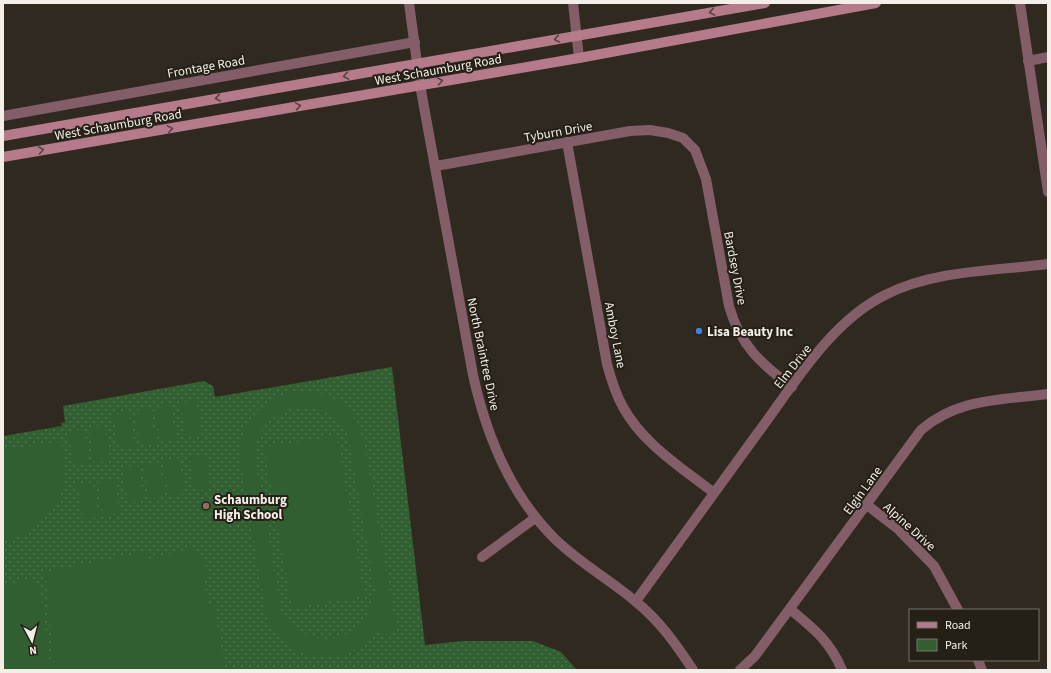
<svg xmlns="http://www.w3.org/2000/svg" width="1051" height="673" font-family="'Source Sans 3',sans-serif">
  <style>
    .green { fill: url(#green-dots) }
    .pitch { fill: #315f31; fill-rule: evenodd }
    .lines { fill: none; stroke-linecap: round; stroke-linejoin: round }
    .minor { stroke: #835e68; stroke-width: 10 }
    .tertiary { stroke: #835e68; stroke-width: 10 }
    .secondary { stroke: #b57b8a; stroke-width: 10 }
    .oneway { stroke: #57403f }
    .shop-dot { fill: #3f7fe0; stroke: #252016; stroke-width: 1.5 }
    .education-dot { fill: #8d6e63; stroke: #252016; stroke-width: 1.5 }
    .labels { text-anchor: middle; stroke-width: 4; stroke-linejoin: round; paint-order: stroke }
    .street-label { font-size: 13px; fill: #f3efe8; stroke: #252016 }
    .poi-label { font-size: 13px; font-weight: bold; fill: #f3efe8; stroke: #252016; text-anchor: start }
  </style>
  <defs>
    <pattern id="green-dots" width="8" height="8" patternUnits="userSpaceOnUse"><rect width="8" height="8" fill="#315f31"/><path d="M2 2h.1M6 6h.1" fill="none" stroke="#4f764f" stroke-width="1.8" stroke-linecap="round"/></pattern>
  </defs>
  <rect width="100%" height="100%" fill="#2f291f"/>
  <!-- green -->
  <path class="green" d="M 392,367 L 425,645 L 463,641 L 533,641 L 561,652 L 577,670 L 3,670 L 3,436 L 62,426 L 61,423 L 65,422 L 63,406 L 204,381 L 213,386 L 215,397 Z"/>
  <!-- pitch -->
  <g class="pitch">
    <path d="M 293,392 C 333,390 353,404 364,442 L 397,632 L 383,635 L 381,627 C 348,673 278,665 265,608 L 240,457 C 239,422 260,401 293,392 ZM 300,407 C 321,406 339,416 348,435 L 375,589 C 371,643 309,657 281,611 L 255,458 C 253,431 274,411 300,407 Z"/>
    <path d="M 196,401 L 202,435 L 186,438 L 180,403 Z"/>
    <path d="M 170,405 L 176,439 L 160,442 L 154,407 Z"/>
    <path d="M 150,409 L 156,443 L 140,446 L 134,411 Z"/>
    <path d="M 129,412 L 135,447 L 119,449 L 113,415 Z"/>
    <path d="M 105,425 L 110,460 L 94,463 L 89,428 Z"/>
    <path d="M 84,429 L 90,464 L 74,466 L 68,432 Z"/>
    <path d="M 337,436 L 364,596 L 292,608 L 264,447 Z"/>
    <path d="M 61,441 C 63,452 65,463 65,474 C 64,509 33,533 3,542 L 3,450 Z"/>
    <path d="M 205,454 L 211,489 L 195,491 L 189,456 Z"/>
    <path d="M 179,458 L 185,493 L 169,496 L 163,461 Z"/>
    <path d="M 159,462 L 165,497 L 149,499 L 143,465 Z"/>
    <path d="M 138,465 L 144,500 L 128,503 L 122,468 Z"/>
    <path d="M 114,479 L 120,513 L 103,516 L 98,481 Z"/>
    <path d="M 93,482 L 99,517 L 83,519 L 77,485 Z"/>
    <path d="M 190,549 L 204,558 L 208,579 L 204,580 L 208,604 L 214,604 L 225,670 L 56,670 L 54,666 L 45,572 L 145,552 L 149,559 L 169,556 L 171,552 Z"/>
    <path d="M 26,580 L 40,584 L 51,670 L 3,670 L 3,585 Z"/>
  </g>
  <g class="lines">
    <!-- minor -->
    <g class="minor">
      <path d="M 573,3 L 579,58"/>
      <path d="M 1020,3 L 1048,192"/>
      <path d="M 1028,61 L 1048,57"/>
      <path d="M 3,116 L 415,42"/>
      <path d="M 567,142 L 607,364 C 611,379 615,393 623,407 C 643,444 682,468 714,493"/>
      <path d="M 436,166 L 630,131 L 650,130 L 668,133 L 683,138 L 695,150 L 706,179 L 729,306 C 740,345 760,363 792,387"/>
      <path d="M 867,505 L 898,529 L 934,566 L 958,610"/>
      <path d="M 482,557 L 535,518"/>
      <path d="M 636,601 C 676,545 717,490 757,434 C 793,386 830,322 885,295 C 934,270 994,271 1048,264"/>
      <path d="M 790,609 C 813,628 830,641 842,670"/>
      <path d="M 978,660 L 982,670"/>
      <path d="M 740,670 L 755,656 L 921,430 C 958,398 1002,400 1048,394"/>
    </g>
    <!-- tertiary -->
    <path class="tertiary" d="M 409,3 L 420,85 L 473,375 C 486,434 510,494 554,538 C 578,562 609,579 635,601 C 659,620 676,644 693,670"/>
    <!-- secondary -->
    <g class="secondary">
      <path d="M 3,136 L 765,3"/>
      <path d="M 3,157 L 579,58 L 876,3"/>
    </g>
  </g>
  <!-- one-way arrows -->
  <defs><path id="oneway-chevron" d="M-2-3.5L2.5 0L-2 3.5" fill="none" stroke-width="1.6" stroke-linecap="round" stroke-linejoin="round"/></defs>
  <g class="oneway">
    <use href="#oneway-chevron" transform="translate(712 12) rotate(170)"/>
    <use href="#oneway-chevron" transform="translate(557 39) rotate(170)"/>
    <use href="#oneway-chevron" transform="translate(346 76) rotate(170)"/>
    <use href="#oneway-chevron" transform="translate(440 81) rotate(-10)"/>
    <use href="#oneway-chevron" transform="translate(218 98) rotate(170)"/>
    <use href="#oneway-chevron" transform="translate(298 106) rotate(-10)"/>
    <use href="#oneway-chevron" transform="translate(170 129) rotate(-10)"/>
    <use href="#oneway-chevron" transform="translate(41 150) rotate(-10)"/>
  </g>
  <!-- markers -->
  <circle class="shop-dot" cx="699" cy="331" r="4"/>
  <circle class="education-dot" cx="206" cy="506" r="4"/>
  <g class="labels">
    <!-- street labels -->
    <g class="street-label">
      <text transform="translate(206 66) rotate(-10)" y="5">Frontage Road</text>
      <text transform="translate(438 69) rotate(-10)" y="5">West Schaumburg Road</text>
      <text transform="translate(118 124) rotate(-10)" y="5">West Schaumburg Road</text>
      <text transform="translate(558 131) rotate(-10)" y="5">Tyburn Drive</text>
      <text transform="translate(736 268) rotate(79)" y="5">Bardsey Drive</text>
      <text transform="translate(616 335) rotate(79)" y="5">Amboy Lane</text>
      <text transform="translate(484 354) rotate(78)" y="5">North Braintree Drive</text>
      <text transform="translate(792 366) rotate(-52)" y="5">Elm Drive</text>
      <text transform="translate(862 490) rotate(-54)" y="5">Elgin Lane</text>
      <text transform="translate(910 526) rotate(42)" y="5">Alpine Drive</text>
    </g>
    <!-- poi labels -->
    <g class="poi-label">
      <text x="707" y="336">Lisa Beauty Inc</text>
      <text x="214" y="504">Schaumburg<tspan x="214" dy="15">High School</tspan></text>
    </g>
  </g>
  <!-- border -->
  <rect width="1051" height="673" fill="none" stroke="#f3efe8" stroke-width="8"/>
  <!-- legend -->
  <rect x="909" y="609" width="130" height="52" fill="#252016" stroke="#77736a"/>
  <rect x="917" y="622" width="20" height="6" fill="#b57b8a" stroke="#77736a"/>
  <text x="945" y="629" font-size="12" fill="#f3efe8">Road</text>
  <rect x="917" y="639" width="20" height="12" fill="#315f31" stroke="#77736a"/>
  <text x="945" y="649" font-size="12" fill="#f3efe8">Park</text>
  <!-- north arrow -->
  <g transform="translate(32 641) rotate(173)" stroke="#252016" stroke-width="3" paint-order="stroke">
  <path d="M0-3L7 15L0 10L-7 15Z" fill="#f3efe8"/>
  <text y="-6" font-size="11" font-weight="bold" text-anchor="middle" fill="#f3efe8">N</text>
  </g>
</svg>
